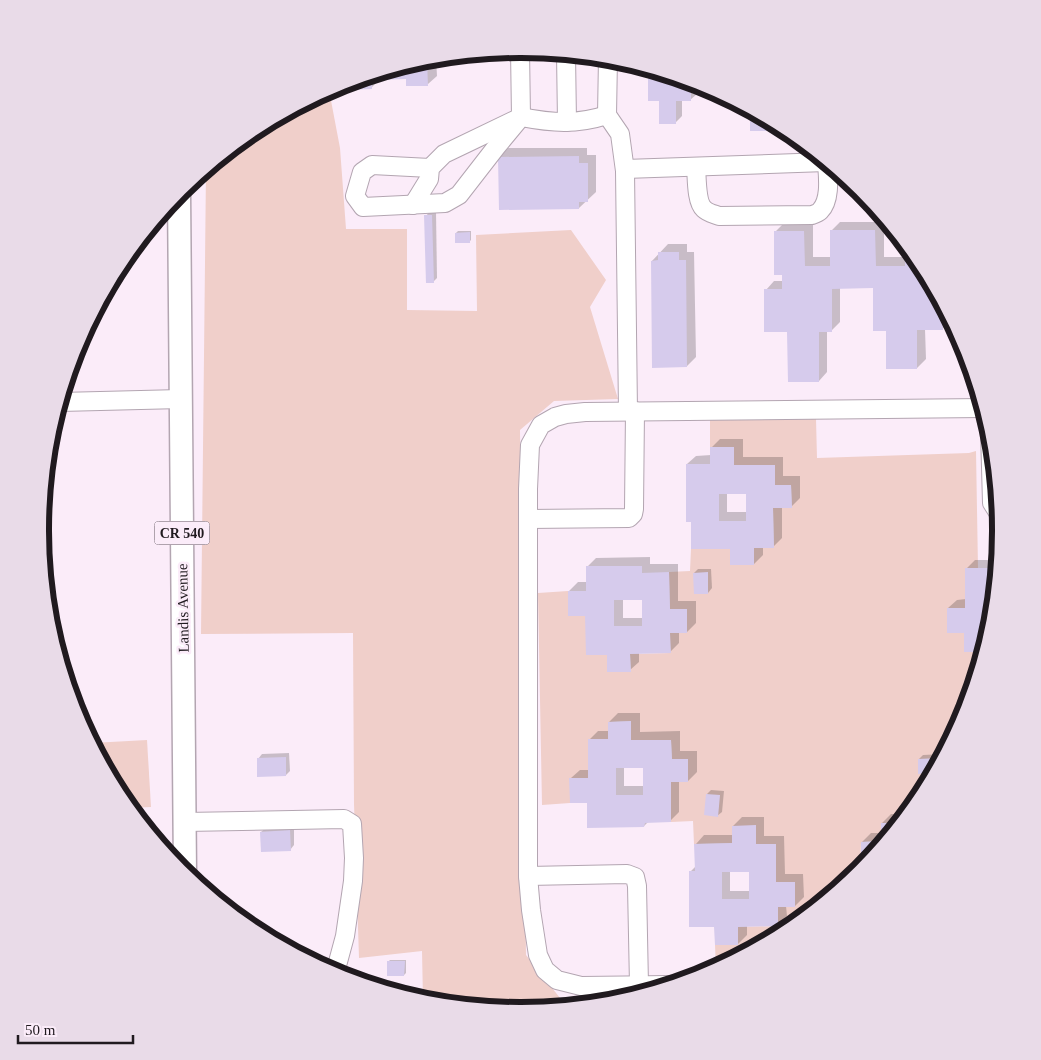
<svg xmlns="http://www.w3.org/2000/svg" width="1041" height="1060" font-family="Georgia,serif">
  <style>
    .green { fill: #f0cfca }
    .shadow { fill: #0003; fill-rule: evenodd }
    .building { fill: #d6cbec; fill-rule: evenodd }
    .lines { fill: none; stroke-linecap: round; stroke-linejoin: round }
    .minor-casing { stroke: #b3a5b1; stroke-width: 20 }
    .major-casing { stroke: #b3a5b1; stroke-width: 25 }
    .minor { stroke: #fff; stroke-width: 18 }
    .major { stroke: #fff; stroke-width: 22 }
    .labels { text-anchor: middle; stroke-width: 5; stroke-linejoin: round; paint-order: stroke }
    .shield { fill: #fbecf9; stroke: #625960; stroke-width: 1 }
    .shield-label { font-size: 14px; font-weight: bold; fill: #201a1f }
    .street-label { font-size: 15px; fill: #201a1f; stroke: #fbecf9 }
    .rim { fill: none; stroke: #201a1f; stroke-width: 6 }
  </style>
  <rect width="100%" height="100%" fill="#fbecf9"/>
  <!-- green -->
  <g class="green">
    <path d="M 329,90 L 340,148 L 346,229 L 407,229 L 407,310 L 477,311 L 476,235 L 571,230 L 606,280 L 590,307 L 618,399 L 554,401 L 520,430 L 526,955 L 560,998 L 629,997 L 614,1001 L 520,1010 L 426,1001 L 423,1000 L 422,951 L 359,958 L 354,804 L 353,633 L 201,634 L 206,170 L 254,130 Z"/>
    <path d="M 816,419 L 817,458 L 969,453 L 976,451 L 978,568 L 965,569 L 965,608 L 947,608 L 947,633 L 964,633 L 964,652 L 983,652 L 964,714 L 920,797 L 899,823 L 881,823 L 881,841 L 861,842 L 860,870 L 787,930 L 716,968 L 715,945 L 738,945 L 738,927 L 778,926 L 778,907 L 795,907 L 795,882 L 776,882 L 776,844 L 756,844 L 755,826 L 732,826 L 732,843 L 694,844 L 693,821 L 671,822 L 671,782 L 688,782 L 688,760 L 672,759 L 671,740 L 631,740 L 631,721 L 608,722 L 608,739 L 588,739 L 588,778 L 570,778 L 570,803 L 542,805 L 538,593 L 568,591 L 568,616 L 585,616 L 607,655 L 608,672 L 631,672 L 630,654 L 670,653 L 670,633 L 687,633 L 687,609 L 670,609 L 669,572 L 690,571 L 691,549 L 730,549 L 731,565 L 754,565 L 754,548 L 774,548 L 773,508 L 792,508 L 791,485 L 775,485 L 774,465 L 734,465 L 734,447 L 710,447 L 710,420 Z"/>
    <path d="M 147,740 L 151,807 L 130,808 L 121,797 L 92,743 Z"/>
  </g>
  <!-- shadow -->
  <g class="shadow">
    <path d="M 436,58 L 437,76 L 428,84 L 407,77 L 380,79 L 371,88 L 342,88 L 342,84 L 427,59 Z"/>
    <path d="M 649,69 L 697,84 L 697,94 L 690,100 L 682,100 L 682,116 L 676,122 L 660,100 L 649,100 Z"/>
    <path d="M 508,148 L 587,148 L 587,155 L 596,155 L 596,192 L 579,208 L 499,157 Z"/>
    <path d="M 430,211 L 436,211 L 437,278 L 433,282 L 426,216 Z"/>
    <path d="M 840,222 L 884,222 L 884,257 L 908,257 L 912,254 L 920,263 L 951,321 L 943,328 L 925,329 L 926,359 L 917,368 L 887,329 L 874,287 L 840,287 L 840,322 L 831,331 L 827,331 L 827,372 L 819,381 L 766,290 L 774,281 L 783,281 L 783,274 L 775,232 L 784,223 L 813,223 L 813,257 L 831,257 L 831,231 Z"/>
    <path d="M 458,231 L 471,231 L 471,240 L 470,241 L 456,233 Z"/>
    <path d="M 668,244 L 687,244 L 687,252 L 694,252 L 696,357 L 687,366 L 652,261 Z"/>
    <path d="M 720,439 L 743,439 L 743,457 L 783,457 L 783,476 L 800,476 L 800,498 L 791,507 L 782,507 L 782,538 L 773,547 L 763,547 L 763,555 L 754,564 L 692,520 L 687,464 L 696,456 L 711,455 L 711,448 ZM 727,493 L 747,493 L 747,512 L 727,512 Z"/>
    <path d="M 650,557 L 650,564 L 678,564 L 678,601 L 696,601 L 696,623 L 687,632 L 679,632 L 679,643 L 670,652 L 639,653 L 639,662 L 630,670 L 608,653 L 587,614 L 569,591 L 578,582 L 587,582 L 587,567 L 596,558 ZM 623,598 L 643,598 L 643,618 L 623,618 Z"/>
    <path d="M 998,559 L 992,624 L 984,650 L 965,650 L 965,631 L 948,608 L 957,600 L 966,599 L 966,569 L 975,560 L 997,560 Z"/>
    <path d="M 698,569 L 711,569 L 712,588 L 708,593 L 694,573 Z"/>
    <path d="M 618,713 L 640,713 L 640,732 L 680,731 L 680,751 L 697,751 L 697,772 L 688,781 L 679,781 L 679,812 L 670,821 L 649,821 L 644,826 L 588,802 L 571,778 L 580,770 L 589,770 L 589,740 L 598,731 L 609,731 L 609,722 ZM 624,767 L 644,767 L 644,786 L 624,786 Z"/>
    <path d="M 289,753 L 290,771 L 286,775 L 258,759 L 262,754 Z"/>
    <path d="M 943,754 L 934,772 L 919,759 L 923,755 Z"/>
    <path d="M 711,790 L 724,791 L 722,812 L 717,816 L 707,794 Z"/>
    <path d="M 891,814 L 906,814 L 862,867 L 862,842 L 871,833 L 882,833 L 882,823 Z"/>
    <path d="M 742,817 L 764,817 L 764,836 L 784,836 L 785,874 L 803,874 L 804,897 L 795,906 L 786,906 L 787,916 L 778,925 L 747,925 L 747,935 L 738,944 L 716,926 L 690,872 L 696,866 L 696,844 L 704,835 L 734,835 L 733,826 ZM 730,871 L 750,871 L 750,891 L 730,891 Z"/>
    <path d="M 294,827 L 294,845 L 290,850 L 261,832 L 266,828 Z"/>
    <path d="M 390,960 L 406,960 L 406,973 L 404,975 L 388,962 Z"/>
  </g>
  <!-- building -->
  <g class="building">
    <path d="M 427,59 L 428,86 L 406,86 L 406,79 L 372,80 L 372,89 L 341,90 L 341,85 Z"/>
    <path d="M 648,69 L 691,82 L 691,101 L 676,101 L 676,124 L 659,124 L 659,101 L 648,101 Z"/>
    <path d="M 750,110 L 788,131 L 750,131 Z"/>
    <path d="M 579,156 L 579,163 L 588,163 L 588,202 L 579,202 L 579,209 L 499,210 L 498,157 Z"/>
    <path d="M 424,215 L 432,215 L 434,283 L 426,283 Z"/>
    <path d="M 830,230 L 875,230 L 876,266 L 905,266 L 905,259 L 917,259 L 920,263 L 943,307 L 943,330 L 917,330 L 917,369 L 886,369 L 886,331 L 873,331 L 873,288 L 832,289 L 832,332 L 819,332 L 819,382 L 788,382 L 787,332 L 764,332 L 764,289 L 782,289 L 782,275 L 774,275 L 774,231 L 804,231 L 805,266 L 830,266 Z"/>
    <path d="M 470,232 L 470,243 L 455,243 L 455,233 Z"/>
    <path d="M 658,252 L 679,252 L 679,260 L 686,260 L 687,367 L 652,368 L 651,261 L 658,260 Z"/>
    <path d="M 710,447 L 734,447 L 734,465 L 775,465 L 775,485 L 791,485 L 792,508 L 773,508 L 774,548 L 754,548 L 754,565 L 730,565 L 730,549 L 691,549 L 691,522 L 686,522 L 686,464 L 710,464 ZM 719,494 L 746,494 L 746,521 L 719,521 Z"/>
    <path d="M 992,563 L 998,563 L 994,597 L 992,597 L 992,624 L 983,652 L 964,652 L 964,633 L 947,633 L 947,608 L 965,608 L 965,568 L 992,568 Z"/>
    <path d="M 586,566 L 642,566 L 642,573 L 669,572 L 670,609 L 687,609 L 687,633 L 670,633 L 671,653 L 630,654 L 631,672 L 607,672 L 607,655 L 586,655 L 585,616 L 568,616 L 568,591 L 586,591 ZM 614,600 L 642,600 L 642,626 L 614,626 Z"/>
    <path d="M 708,572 L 708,594 L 694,594 L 693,573 Z"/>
    <path d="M 631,721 L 631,740 L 671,740 L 672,759 L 688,759 L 688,782 L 671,782 L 671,822 L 645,823 L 644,827 L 587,828 L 587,803 L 570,803 L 569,778 L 588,778 L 588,739 L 608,739 L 608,722 ZM 616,768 L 643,768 L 643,795 L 616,795 Z"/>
    <path d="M 286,757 L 286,776 L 257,777 L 257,758 Z"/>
    <path d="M 940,758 L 933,773 L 918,774 L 918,759 Z"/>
    <path d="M 706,794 L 720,795 L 718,817 L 704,815 Z"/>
    <path d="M 881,823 L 899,823 L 861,869 L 861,842 L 881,841 Z"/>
    <path d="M 756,825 L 756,844 L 776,844 L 776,882 L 795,882 L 795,907 L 778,907 L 778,926 L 738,927 L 738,945 L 715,945 L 714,927 L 689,927 L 689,871 L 695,871 L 694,844 L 732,843 L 732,826 ZM 722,872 L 749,872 L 749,899 L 722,899 Z"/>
    <path d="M 290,830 L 291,851 L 261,852 L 260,832 Z"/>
    <path d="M 387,961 L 405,961 L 404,976 L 387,976 Z"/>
  </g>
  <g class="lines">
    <defs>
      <g id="minor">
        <path d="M 566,54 L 567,122"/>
        <path d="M 608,58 L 607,115 L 620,134 L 625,171 L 628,411"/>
        <path d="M 696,167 C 697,177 696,202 704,209 C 708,213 714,214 719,216 L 812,215 C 815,214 818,213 820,211 C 831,200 828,177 827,163"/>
        <path d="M 430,168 L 372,165 L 362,172 L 355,196 L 363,207 L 445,203 L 459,195 L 497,146 L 521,117 C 552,123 576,125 607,115"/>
        <path d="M 625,169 L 826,162"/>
        <path d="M 413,205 L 429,179 L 430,168 L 444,154 L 521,117 L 520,50"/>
        <path d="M 60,402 L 181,399"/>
        <path d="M 990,431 L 992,503 L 999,514"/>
        <path d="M 528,519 L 629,518 L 633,514 L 634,509 L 635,411"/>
        <path d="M 185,822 L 344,819 L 352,824 L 354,858 L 353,881 L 345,936 L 335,973"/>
        <path d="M 528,876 L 627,874 L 635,877 L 637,886 L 639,985"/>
        <path d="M 669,985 L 581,986 L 557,980 L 545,970 L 538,955 L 531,910 L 528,876 L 528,489 L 530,445 L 541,425 L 555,417 L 566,414 L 585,412 L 983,408"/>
      </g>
      <path id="major" d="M 179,192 L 185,873"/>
    </defs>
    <!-- minor casing -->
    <use href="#minor" class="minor-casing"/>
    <!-- major casing -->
    <use href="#major" class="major-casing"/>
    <!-- minor -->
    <use href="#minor" class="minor"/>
    <!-- major -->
    <use href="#major" class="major"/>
  </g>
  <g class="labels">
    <!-- shield labels -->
    <rect class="shield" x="154.5" y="521.5" width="55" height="23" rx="4"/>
    <g class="shield-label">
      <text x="182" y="538">CR 540</text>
    </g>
    <!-- street labels -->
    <g class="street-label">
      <text transform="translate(183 608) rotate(-91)" y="5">Landis Avenue</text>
    </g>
  </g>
  <!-- crop -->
  <path d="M0 0H1041V1060H0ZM520 58H521A471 471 0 0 1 992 529V531A471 471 0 0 1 521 1002H520A471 471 0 0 1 49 531V529A471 471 0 0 1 520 58Z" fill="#e9dbe8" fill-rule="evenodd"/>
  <path class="rim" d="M520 58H521A471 471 0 0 1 992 529V531A471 471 0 0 1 521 1002H520A471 471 0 0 1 49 531V529A471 471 0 0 1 520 58Z"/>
  <!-- scale -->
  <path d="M18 1035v8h115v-8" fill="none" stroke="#201a1f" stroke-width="2.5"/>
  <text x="25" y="1035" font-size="15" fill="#201a1f" stroke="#fbecf9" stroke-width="4" paint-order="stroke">50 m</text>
</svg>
